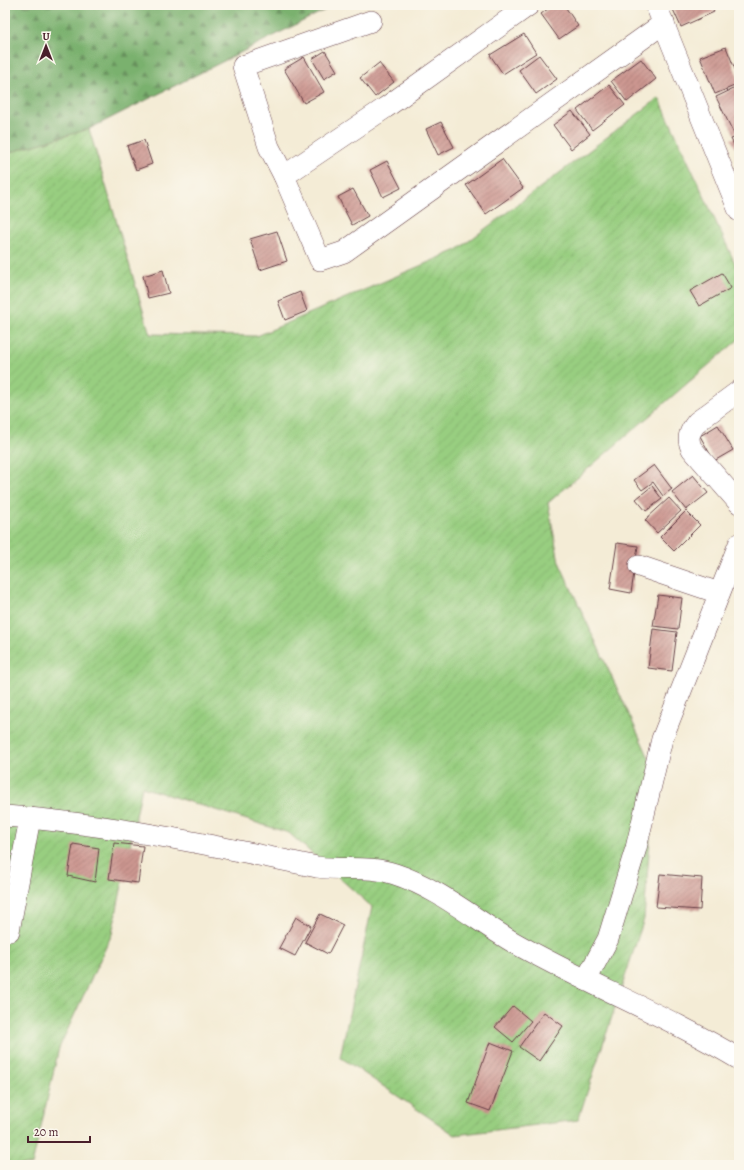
<svg xmlns="http://www.w3.org/2000/svg" width="744" height="1170" font-family="Alegreya,serif">
  <style>
    .forest { fill: url(#forest-firs); stroke: #62684c }
    .garden { fill: url(#garden-furrows); stroke: #717656 }
    .building { fill: url(#building-hatch) }
    .lines { fill: none; stroke-linecap: round; stroke-linejoin: round }
    .minor-casing { stroke: #643e45; stroke-width: 22 }
    .minor { stroke: #fff; stroke-width: 21 }
  </style>
  <defs>
    <pattern id="forest-firs" width="22" height="20" patternUnits="userSpaceOnUse"><rect width="22" height="20" fill="#7ab16e"/><path d="M5 1l3.5 6h-7zM16 11l3.5 6h-7z" fill="#668f5b"/></pattern>
    <pattern id="garden-furrows" width="10" height="10" patternUnits="userSpaceOnUse"><rect width="10" height="10" fill="#98ce80"/><path d="M-1 1l2-2M0 10L10 0M9 11l2-2" fill="none" stroke="#84b06f"/></pattern>
    <pattern id="building-hatch" width="6" height="6" patternUnits="userSpaceOnUse"><rect width="6" height="6" fill="#cc9690"/><path d="M-1 1l2-2M0 6l6-6M5 7l2-2" fill="none" stroke="#a87a76"/></pattern>
  </defs>
  <rect width="100%" height="100%" fill="#fbf7ec"/>
  <filter id="ink" filterUnits="userSpaceOnUse"><feTurbulence type="fractalNoise" baseFrequency=".025" numOctaves="2"/><feDisplacementMap in="SourceGraphic" scale="8" xChannelSelector="R" yChannelSelector="G"/><feConvolveMatrix kernelMatrix="1 2 1 2 8 2 1 2 1" color-interpolation-filters="sRGB"/></filter>
  <filter id="wash" filterUnits="userSpaceOnUse"><feTurbulence type="fractalNoise" baseFrequency=".012" numOctaves="4" result="noise"/><feDisplacementMap in="SourceGraphic" scale="16" xChannelSelector="R" yChannelSelector="G"/><feGaussianBlur stdDeviation="0.9" result="paint"/><feColorMatrix in="noise" values="0 0 0 0 0 0 0 0 0 0 0 0 0 0 0 0 0 1.4 0 .05"/><feComposite in="paint" operator="in"/></filter>
  <g filter="url(#wash)">
    <rect width="100%" height="100%" fill="#f4ecd6"/>
    <!-- forest -->
    <path class="forest" d="M 5,5 L 335,5 L 89,129 L 5,154 Z"/>
    <!-- garden -->
    <path class="garden" d="M 659,98 L 739,272 L 739,339 L 548,503 L 559,562 L 655,771 L 644,919 L 578,1120 L 455,1135 L 340,1057 L 372,907 L 289,833 L 142,787 L 112,934 L 59,1048 L 32,1165 L 5,1165 L 5,154 L 89,129 L 150,334 L 257,336 L 457,250 Z"/>
    <g id="blocks">
      <!-- building -->
      <g class="building">
        <path d="M 553,5 L 564,5 L 578,26 L 559,39 L 541,14 Z"/>
        <path d="M 671,5 L 711,5 L 714,12 L 681,27 Z"/>
        <path d="M 524,34 L 536,53 L 503,74 L 490,55 Z"/>
        <path d="M 726,47 L 739,79 L 739,84 L 715,94 L 700,57 Z"/>
        <path d="M 325,51 L 337,71 L 324,79 L 312,59 Z"/>
        <path d="M 539,55 L 557,79 L 536,94 L 519,70 Z"/>
        <path d="M 304,57 L 324,92 L 304,103 L 284,69 Z"/>
        <path d="M 641,59 L 656,79 L 627,102 L 611,81 Z"/>
        <path d="M 379,63 L 394,82 L 375,97 L 360,78 Z"/>
        <path d="M 609,85 L 625,105 L 592,130 L 577,110 Z"/>
        <path d="M 739,86 L 739,132 L 734,134 L 716,97 Z"/>
        <path d="M 572,111 L 590,134 L 571,149 L 553,125 Z"/>
        <path d="M 441,122 L 454,147 L 438,155 L 426,129 Z"/>
        <path d="M 739,136 L 739,155 L 731,139 Z"/>
        <path d="M 144,140 L 152,164 L 136,170 L 127,146 Z"/>
        <path d="M 502,159 L 523,188 L 486,214 L 466,185 Z"/>
        <path d="M 387,161 L 401,188 L 383,197 L 370,170 Z"/>
        <path d="M 353,189 L 368,216 L 352,225 L 338,197 Z"/>
        <path d="M 277,231 L 287,261 L 260,270 L 250,239 Z"/>
        <path d="M 163,270 L 169,293 L 148,298 L 143,276 Z"/>
        <path d="M 722,273 L 731,288 L 699,306 L 690,291 Z"/>
        <path d="M 300,292 L 307,311 L 285,320 L 278,301 Z"/>
        <path d="M 718,425 L 733,450 L 714,461 L 700,436 Z"/>
        <path d="M 654,465 L 672,489 L 663,496 L 653,482 L 642,490 L 634,480 Z"/>
        <path d="M 693,475 L 708,493 L 686,510 L 672,492 Z"/>
        <path d="M 652,486 L 662,499 L 646,511 L 636,499 Z"/>
        <path d="M 669,498 L 681,511 L 657,533 L 645,520 Z"/>
        <path d="M 686,511 L 700,525 L 674,551 L 660,537 Z"/>
        <path d="M 617,543 L 638,546 L 631,593 L 610,589 Z"/>
        <path d="M 658,595 L 682,598 L 678,629 L 653,626 Z"/>
        <path d="M 653,629 L 677,632 L 672,671 L 648,668 Z"/>
        <path d="M 114,843 L 143,846 L 138,883 L 109,879 Z"/>
        <path d="M 73,844 L 99,848 L 95,882 L 68,876 Z"/>
        <path d="M 660,874 L 702,878 L 700,910 L 656,907 Z"/>
        <path d="M 320,914 L 343,925 L 328,954 L 305,942 Z"/>
        <path d="M 296,917 L 311,926 L 295,956 L 279,948 Z"/>
        <path d="M 513,1006 L 531,1021 L 513,1042 L 495,1027 Z"/>
        <path d="M 544,1012 L 563,1026 L 539,1061 L 519,1047 Z"/>
        <path d="M 490,1042 L 513,1051 L 490,1111 L 468,1103 Z"/>
      </g>
    </g>
  </g>
  <g filter="url(#ink)">
    <use href="#blocks" fill-opacity="0" stroke="#643e45" stroke-width="1"/>
    <g class="lines">
      <defs>
        <g id="minor">
          <path d="M 656,5 L 739,211"/>
          <path d="M 371,21 L 243,66 L 269,147 L 284,176 L 320,260 L 344,252 L 664,23"/>
          <path d="M 284,176 L 385,108 L 529,5"/>
          <path d="M 739,391 L 697,422 C 690,431 686,438 692,449 L 739,503"/>
          <path d="M 639,566 L 719,593"/>
          <path d="M 5,816 C 110,824 213,845 317,867 C 343,871 369,865 395,874 C 438,888 474,919 513,942 C 587,984 666,1015 739,1059"/>
          <path d="M 9,931 L 30,818"/>
          <path d="M 586,980 L 608,939 L 636,848 L 662,739 L 739,544"/>
        </g>
      </defs>
      <!-- minor casing -->
      <use href="#minor" class="minor-casing"/>
      <!-- minor -->
      <use href="#minor" class="minor"/>
    </g>
  </g>
  <!-- margin -->
  <rect width="744" height="1170" fill="none" stroke="#fbf7ec" stroke-width="20"/>
  <!-- north arrow -->
  <g transform="translate(46 46)" stroke="#fbf7ec" stroke-width="3" paint-order="stroke">
  <path d="M0-3L7 15L0 10L-7 15Z" fill="#4a1f2b"/>
  <text y="-6" font-size="11" font-weight="bold" text-anchor="middle" fill="#4a1f2b">U</text>
  </g>
  <!-- scale -->
  <path d="M28 1136v6h62v-6" fill="none" stroke="#4a1f2b" stroke-width="2"/>
  <text x="34" y="1136" font-size="12" fill="#4a1f2b" stroke="#fbf7ec" stroke-width="3" paint-order="stroke">20 m</text>
</svg>
